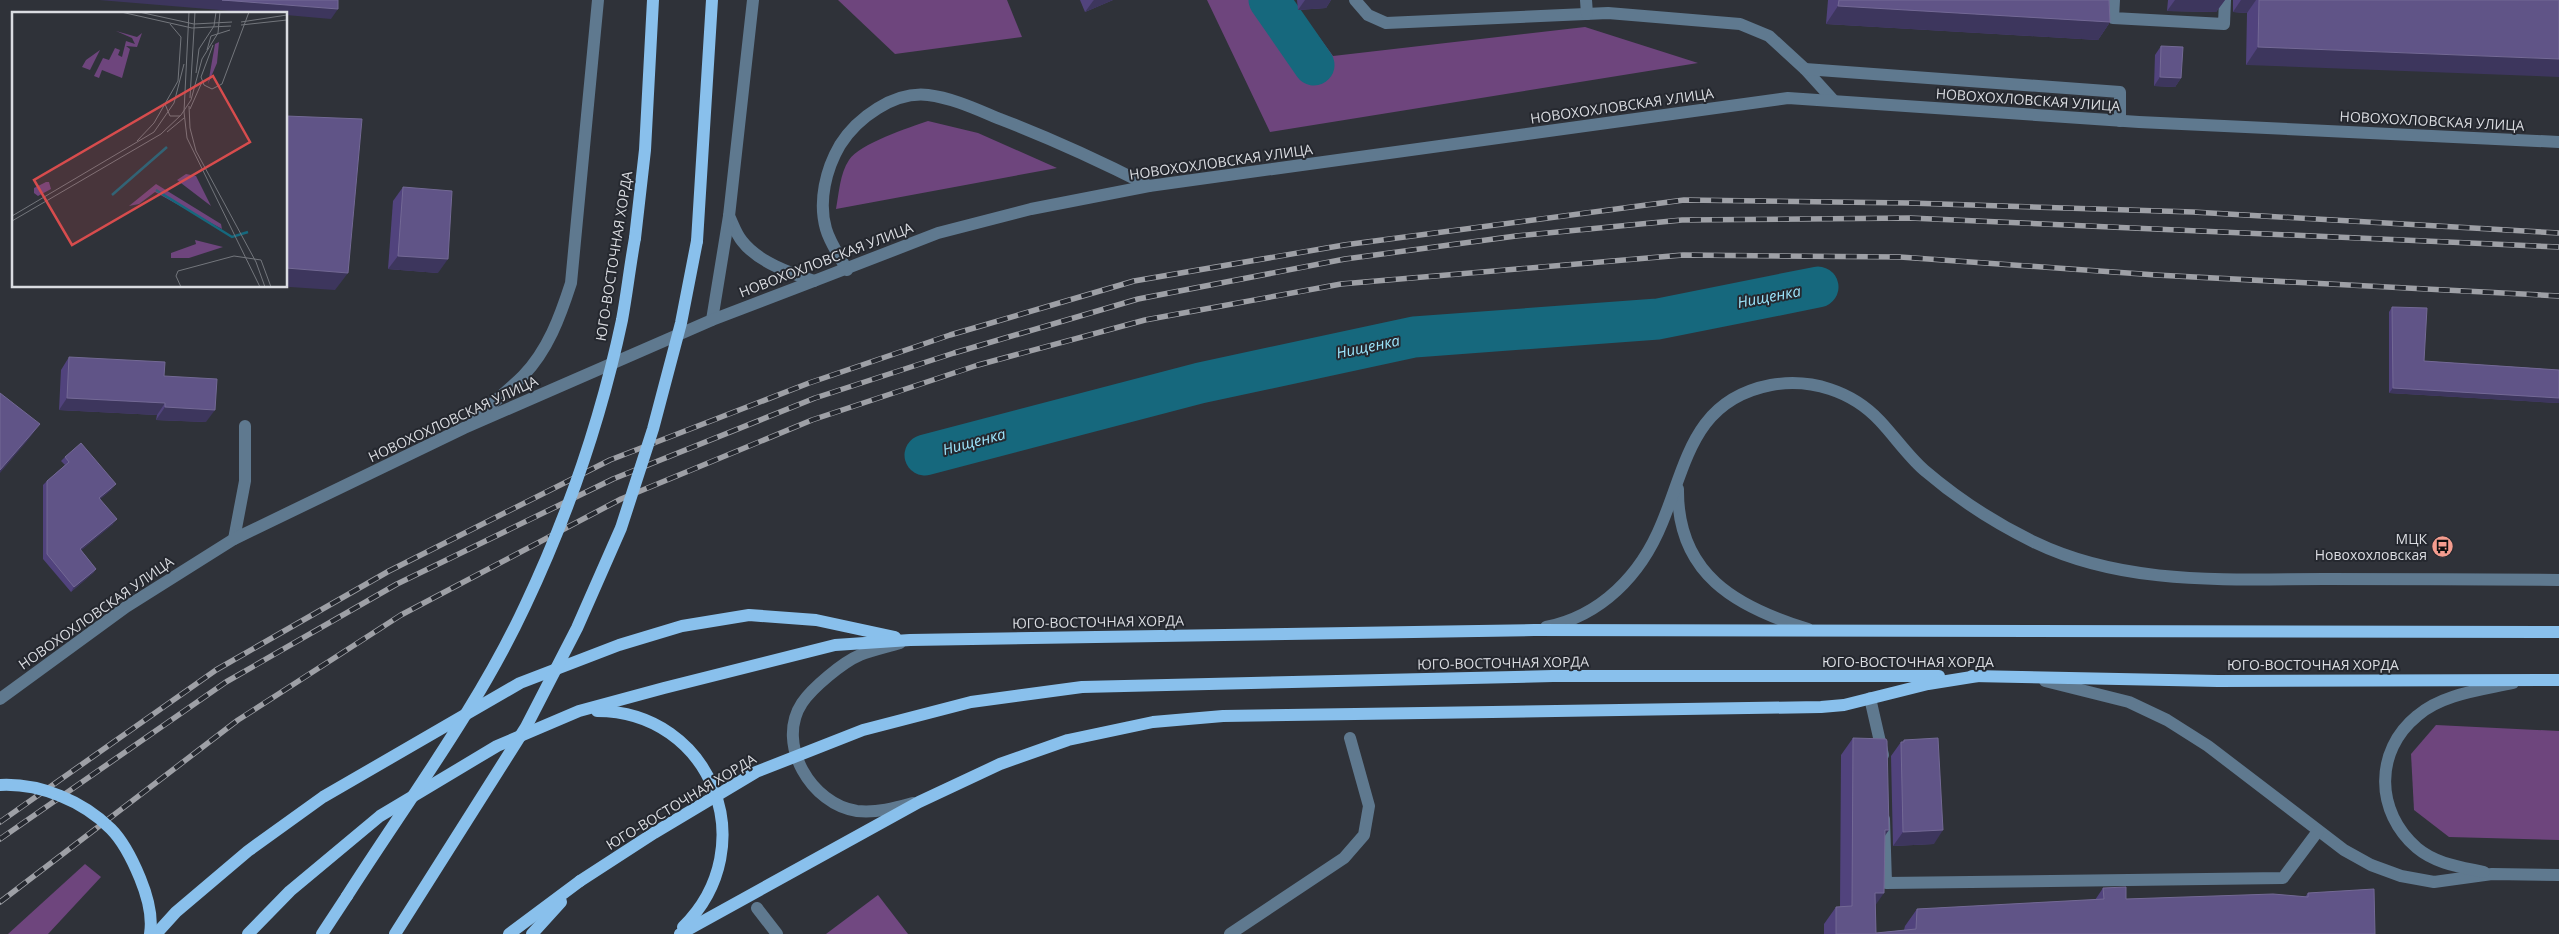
<svg xmlns="http://www.w3.org/2000/svg" width="2559" height="934" font-family="'Open Sans',sans-serif">
  <style>
    .green { fill: #714881 }
    .forest { fill: #6e457d }
    .lines { fill: none; stroke-linecap: round; stroke-linejoin: round }
    .river { stroke: #16687d; stroke-width: 41 }
    .minor { stroke: #5f798f; stroke-width: 12 }
    .major { stroke: #89c0ec; stroke-width: 12 }
    .rail-casing { stroke: #9ea0a6; stroke-width: 5.5 }
    .rail { stroke: #25282f; stroke-width: 4; stroke-dasharray: 11; stroke-linecap: butt }
    .major-bridge { stroke: #89c0ec; stroke-width: 12 }
    .wall { fill: #51437d }
    .shaded-wall { fill: #3d365d }
    .building { fill: #605487; stroke: #736995 }
    .labels { text-anchor: middle; stroke-width: 4; stroke-linejoin: round; paint-order: stroke }
    .street-label { font-size: 14px; fill: #dadce1; stroke: #25282f }
    .poi-label { font-size: 14px; fill: #dadce1; stroke: #25282f; text-anchor: end }
    .water-label { font-size: 15px; font-style: italic; fill: #9ce4fb; stroke: #25282f }
    .inset-river { fill: none; stroke: #16687d; stroke-width: 2.5 }
    .inset-road { fill: none; stroke: #73767c; stroke-width: 1 }
    .view { fill: #d74c4d; fill-opacity: 0.15; stroke: #d74c4d; stroke-width: 2.5 }
    .inset-edge { fill: none; stroke: #dadce1; stroke-width: 2.5 }
  </style>
  <rect width="100%" height="100%" fill="#2f3239"/>
  <!-- green -->
  <path class="green" d="M 878,895 L 908,934 L 826,934 Z"/>
  <!-- forest -->
  <g class="forest">
    <path d="M 838,0 L 1007,0 L 1022,37 L 895,54 Z"/>
    <path d="M 1207,0 L 1292,0 L 1333,56 L 1585,27 L 1698,63 L 1270,132 Z"/>
    <path d="M 928,121 L 978,133 L 1057,168 L 836,209 C 839,193 840,173 849,160 C 859,144 910,127 928,121 Z"/>
    <path d="M 2436,725 L 2559,731 L 2559,840 L 2449,837 L 2414,810 L 2411,754 Z"/>
    <path d="M 85,864 L 101,877 L 48,934 L 8,934 Z"/>
  </g>
  <g class="lines">
    <!-- river -->
    <g class="river">
      <path d="M 1269,0 L 1314,65"/>
      <path d="M 925,455 L 1200,383 L 1414,337 L 1658,319 L 1818,287"/>
    </g>
    <!-- minor -->
    <g class="minor">
      <path d="M 1355,0 L 1368,15 L 1386,23 L 1608,13 L 1740,24 L 1769,36 L 1805,69 L 1834,101"/>
      <path d="M 1586,0 L 1587,14"/>
      <path d="M 2114,0 L 2113,18 L 2224,24 L 2225,0"/>
      <path d="M 1805,69 L 2120,92 L 2120,121"/>
      <path d="M 729,216 C 733,224 736,234 742,241 C 758,262 790,273 814,281"/>
      <path d="M 847,270 C 840,257 830,243 826,229 C 818,201 826,169 840,145 C 857,118 894,91 928,95 C 953,98 978,110 1000,119 C 1052,139 1100,161 1149,186"/>
      <path d="M 712,320 L 729,216 L 753,0"/>
      <path d="M 473,420 C 490,405 508,391 523,376 C 548,350 560,317 571,283 L 598,0"/>
      <path d="M 1678,489 C 1677,574 1736,607 1808,629"/>
      <path d="M 234,539 L 245,481 L 245,426"/>
      <path d="M 1546,627 C 1601,616 1641,575 1662,523 C 1687,463 1693,400 1771,385 C 1811,378 1852,391 1880,421 C 1895,437 1908,456 1924,470 C 1959,500 1993,522 2034,542 C 2125,586 2226,579 2324,579 C 2402,579 2481,579 2559,580"/>
      <path d="M 900,643 C 887,647 873,650 860,655 C 843,662 812,688 802,703 C 775,744 812,805 857,811 C 877,813 895,808 913,803"/>
      <path d="M 2045,681 L 2129,702 L 2167,720 L 2208,746 L 2344,850 L 2371,865 L 2401,876 L 2434,882 L 2492,874 L 2559,875"/>
      <path d="M 1870,698 L 1883,755"/>
      <path d="M 0,699 L 126,607 L 234,539 L 464,428 L 712,320 L 814,281 L 938,233 L 1031,209 L 1149,186 L 1788,98 L 2139,122 L 2559,142"/>
      <path d="M 1884,819 L 1886,883 L 2283,878 L 2318,831"/>
      <path d="M 2484,872 C 2461,867 2436,864 2417,848 C 2375,812 2374,751 2417,716 C 2442,694 2482,690 2513,683"/>
      <path d="M 757,908 L 777,934"/>
      <path d="M 1230,934 L 1344,858 L 1364,835 L 1369,806 L 1350,738"/>
    </g>
    <!-- major -->
    <g class="major">
      <path d="M 635,238 L 645,150 L 653,0"/>
      <path d="M 697,241 L 712,0"/>
      <path d="M 1553,676 L 1939,676"/>
      <path d="M 1972,676 L 2218,681 L 2559,680"/>
      <path d="M 597,711 C 711,711 765,846 683,927"/>
      <path d="M 156,934 L 176,912 L 248,851 L 323,797 L 520,683 L 619,645 L 682,626 L 749,615 L 816,620 L 895,637"/>
      <path d="M 248,934 L 290,891 L 380,816 L 497,746 L 579,711 L 664,688 L 835,645 L 910,640 L 1534,630 L 2559,632"/>
      <path d="M 322,934 L 347,896"/>
      <path d="M 509,934 L 580,881"/>
      <path d="M 532,934 L 561,902"/>
      <path d="M 680,934 L 919,802 L 1000,764 L 1068,740 L 1153,722 L 1223,716 L 1821,707 L 1844,705 L 1928,684 L 1978,676"/>
    </g>
    <defs>
      <g id="rail">
        <path d="M 0,822 L 216,670 L 389,571 L 610,460 L 809,383 L 950,335 L 1134,281 L 1344,245 L 1684,200 L 1909,203 L 2193,212 L 2559,233"/>
        <path d="M 0,839 L 226,682 L 397,584 L 613,479 L 815,398 L 954,353 L 1138,299 L 1345,259 L 1516,236 L 1682,220 L 1910,218 L 2559,247"/>
        <path d="M 0,902 L 238,720 L 401,615 L 621,499 L 812,420 L 978,365 L 1145,320 L 1341,284 L 1683,255 L 1900,257 L 2156,275 L 2559,296"/>
      </g>
    </defs>
    <!-- rail casing -->
    <use href="#rail" class="rail-casing"/>
    <!-- rail -->
    <use href="#rail" class="rail"/>
    <!-- major-bridge -->
    <g class="major-bridge">
      <path d="M 0,785 C 40,783 83,801 111,829 C 124,842 133,861 140,878 C 147,895 153,916 150,934"/>
      <path d="M 580,881 L 654,833 L 756,772 L 863,730 L 971,702 L 1082,687 L 1553,676"/>
      <path d="M 347,896 C 407,802 478,707 525,606 C 568,515 601,419 622,320 C 627,293 630,265 635,238"/>
      <path d="M 395,934 L 526,727 L 577,628 L 621,528 L 653,429 L 681,323 L 697,241"/>
    </g>
  </g>
  <!-- wall -->
  <g class="wall">
    <path d="M 1080,0 L 1113,0 L 1085,12 Z"/>
    <path d="M 1297,0 L 1331,0 L 1326,8 L 1298,10 Z"/>
    <path d="M 1828,0 L 2109,0 L 2110,22 L 2098,40 L 1826,24 Z"/>
    <path d="M 2168,0 L 2225,0 L 2216,12 L 2167,11 Z"/>
    <path d="M 2233,0 L 2559,0 L 2246,65 L 2247,13 L 2233,12 Z"/>
    <path d="M 2161,46 L 2181,78 L 2175,87 L 2154,86 L 2155,55 Z"/>
    <path d="M 403,187 L 438,273 L 388,269 L 393,201 Z"/>
    <path d="M 2392,307 L 2424,361 L 2559,370 L 2559,403 L 2389,393 L 2389,312 Z"/>
    <path d="M 69,357 L 164,376 L 206,422 L 156,420 L 157,415 L 59,410 L 61,370 Z"/>
    <path d="M 65,457 L 112,489 L 100,499 L 113,524 L 81,550 L 96,569 L 93,573 L 71,592 L 43,559 L 43,485 L 47,481 L 65,465 L 61,461 Z"/>
    <path d="M 1853,738 L 1885,836 L 1875,905 L 1876,933 L 1904,930 L 1905,926 L 1917,909 L 2095,900 L 2103,888 L 2126,899 L 2305,897 L 2308,893 L 2375,934 L 1824,934 L 1824,924 L 1836,907 L 1840,907 L 1841,755 Z"/>
    <path d="M 1904,740 L 1934,844 L 1893,846 L 1891,756 L 1901,742 L 1902,742 Z"/>
  </g>
  <!-- shaded-wall -->
  <g class="shaded-wall">
    <path d="M 99,0 L 222,0 L 338,9 L 331,19 L 286,15 L 286,14 L 269,14 Z"/>
    <path d="M 1094,0 L 1113,0 L 1085,12 L 1093,1 Z"/>
    <path d="M 1305,0 L 1331,0 L 1326,8 L 1298,10 Z"/>
    <path d="M 2175,0 L 2225,0 L 2216,12 L 2167,11 Z"/>
    <path d="M 2241,0 L 2256,0 L 2247,13 L 2233,12 Z"/>
    <path d="M 1838,6 L 2110,22 L 2098,40 L 1826,24 Z"/>
    <path d="M 2258,47 L 2559,59 L 2559,77 L 2246,65 Z"/>
    <path d="M 2160,77 L 2181,78 L 2175,87 L 2154,86 Z"/>
    <path d="M 398,256 L 448,259 L 438,273 L 388,269 Z"/>
    <path d="M 286,268 L 348,273 L 335,290 L 275,286 L 286,286 Z"/>
    <path d="M 2393,388 L 2559,398 L 2559,403 L 2389,393 Z"/>
    <path d="M 67,398 L 165,403 L 157,415 L 59,410 Z"/>
    <path d="M 165,407 L 215,410 L 206,422 L 156,420 Z"/>
    <path d="M 40,424 L 28,440 L 0,473 L 0,470 Z"/>
    <path d="M 116,484 L 112,489 L 96,503 L 99,498 Z"/>
    <path d="M 117,519 L 113,524 L 77,554 L 80,549 Z"/>
    <path d="M 96,569 L 93,573 L 71,592 L 74,587 Z"/>
    <path d="M 1885,830 L 1889,830 L 1877,847 Z"/>
    <path d="M 1943,830 L 1934,844 L 1893,846 L 1903,832 Z"/>
    <path d="M 1875,893 L 1884,893 L 1872,910 Z"/>
  </g>
  <!-- building -->
  <g class="building">
    <path d="M 222,0 L 338,0 L 338,9 Z"/>
    <path d="M 1839,0 L 2109,0 L 2110,22 L 1838,6 Z"/>
    <path d="M 2259,0 L 2559,0 L 2559,59 L 2258,47 Z"/>
    <path d="M 2161,46 L 2183,47 L 2181,78 L 2160,77 Z"/>
    <path d="M 286,116 L 362,119 L 348,273 L 286,268 Z"/>
    <path d="M 403,187 L 452,191 L 448,259 L 398,256 Z"/>
    <path d="M 2392,307 L 2427,308 L 2424,361 L 2559,370 L 2559,398 L 2393,388 Z"/>
    <path d="M 69,357 L 165,362 L 164,376 L 217,379 L 215,410 L 165,407 L 165,403 L 67,398 Z"/>
    <path d="M 0,393 L 40,424 L 0,470 Z"/>
    <path d="M 81,443 L 116,484 L 99,498 L 117,519 L 80,549 L 96,569 L 74,587 L 47,554 L 47,481 L 69,462 L 65,457 Z"/>
    <path d="M 1853,738 L 1886,739 L 1887,741 L 1889,830 L 1885,830 L 1884,893 L 1875,893 L 1876,933 L 1916,929 L 1917,909 L 2104,899 L 2103,888 L 2126,887 L 2126,899 L 2273,894 L 2308,897 L 2308,893 L 2374,889 L 2375,934 L 1836,934 L 1836,907 L 1852,906 Z"/>
    <path d="M 1938,738 L 1943,830 L 1903,832 L 1901,742 L 1904,742 L 1904,740 Z"/>
  </g>
  <!-- icons -->
  <defs>
    <symbol id="bus-disc" viewBox="-11 -11 22 22"><circle r="9.5" fill="#f59d8f" stroke="#25282f"/><path d="M-5-6H5V4H4V6H2V4H-2V6H-4V4H-5ZM-3.5-4V0h7V-4ZM-3.5 1.2v1.5H-2V1.2ZM2 1.2v1.5H3.5V1.2Z" fill="#111"/></symbol>
  </defs>
  <g fill-rule="evenodd">
    <use href="#bus-disc" x="2430" y="534" width="25" height="25"/>
  </g>
  <g class="labels">
    <!-- street labels -->
    <g class="street-label">
      <text transform="translate(2028 100) rotate(4)" y="5">НОВОХОХЛОВСКАЯ УЛИЦА</text>
      <text transform="translate(1622 106) rotate(-8)" y="5">НОВОХОХЛОВСКАЯ УЛИЦА</text>
      <text transform="translate(2432 121) rotate(3)" y="5">НОВОХОХЛОВСКАЯ УЛИЦА</text>
      <text transform="translate(1221 162) rotate(-8)" y="5">НОВОХОХЛОВСКАЯ УЛИЦА</text>
      <text transform="translate(614 256) rotate(-81)" y="5">ЮГО-ВОСТОЧНАЯ ХОРДА</text>
      <text transform="translate(826 260) rotate(-21)" y="5">НОВОХОХЛОВСКАЯ УЛИЦА</text>
      <text transform="translate(453 419) rotate(-25)" y="5">НОВОХОХЛОВСКАЯ УЛИЦА</text>
      <text transform="translate(96 613) rotate(-35)" y="5">НОВОХОХЛОВСКАЯ УЛИЦА</text>
      <text transform="translate(1098 622) rotate(-1)" y="5">ЮГО-ВОСТОЧНАЯ ХОРДА</text>
      <text x="1908" y="667">ЮГО-ВОСТОЧНАЯ ХОРДА</text>
      <text transform="translate(1503 663) rotate(-1)" y="5">ЮГО-ВОСТОЧНАЯ ХОРДА</text>
      <text x="2313" y="670">ЮГО-ВОСТОЧНАЯ ХОРДА</text>
      <text transform="translate(681 802) rotate(-31)" y="5">ЮГО-ВОСТОЧНАЯ ХОРДА</text>
    </g>
    <!-- poi labels -->
    <g class="poi-label">
      <text x="2427" y="544">МЦК<tspan x="2427" dy="16">Новохохловская</tspan></text>
    </g>
    <!-- water labels -->
    <g class="water-label">
      <text transform="translate(1769 297) rotate(-11)" y="5">Нищенка</text>
      <text transform="translate(1368 347) rotate(-12)" y="5">Нищенка</text>
      <text transform="translate(974 442) rotate(-15)" y="5">Нищенка</text>
    </g>
  </g>
  <!-- overview -->
  <g transform="translate(12 12)">
    <rect width="275" height="275" fill="#2f3239"/>
    <path d="M 104,19 L 125,25 L 130,21 L 125,35 L 114,34 L 118,37 L 110,66 L 90,58 L 87,66 L 82,64 L 91,46 L 97,48 L 103,36 L 108,38 L 106,43 L 110,45 L 114,29 L 123,32 L 120,26 ZM 207,30 L 205,51 L 196,72 L 203,32 ZM 88,38 L 78,58 L 70,55 L 74,48 ZM 174,162 L 184,164 L 199,194 L 165,168 ZM 34,170 L 37,170 L 39,177 L 26,184 L 22,181 L 22,176 ZM 144,172 L 209,212 L 210,217 L 143,180 L 127,192 L 117,194 ZM 183,228 L 211,235 L 177,246 L 159,246 L 159,241 L 184,232 Z" fill="#6e457d"/>
    <path class="inset-river" d="M 144,178 L 220,225 L 236,220M 100,183 L 155,135"/>
    <path class="inset-road" d="M 109,0 L 180,16 L 219,14M 127,0 L 182,12 L 220,10M 177,0 L 172,100 L 175,126 L 248,275M 229,10 L 275,3M 229,13 L 275,8M 201,33 L 189,65 L 192,73 L 200,77 L 210,72 L 237,0M 195,38 L 199,24 L 218,18M 184,61 L 187,37 L 202,14 L 204,0M 178,86 L 183,0M 153,92 L 158,104 L 168,104M 177,94 L 178,116 L 184,139 L 244,250 L 253,275M 178,97 L 190,70M 155,120 L 172,106M 125,129 L 142,111 L 166,69 L 169,25 L 158,12M 0,204 L 142,120 L 162,91 L 172,52M 0,209 L 149,122 L 169,103 L 179,88 L 190,47 L 206,21 L 208,0M 169,275 L 164,264 L 166,259 L 222,244 L 249,248 L 259,275"/>
    <path class="view" d="M 201,64 L 238,130 L 60,233 L 22,168 Z"/>
    <rect width="275" height="275" class="inset-edge"/>
  </g>
</svg>
